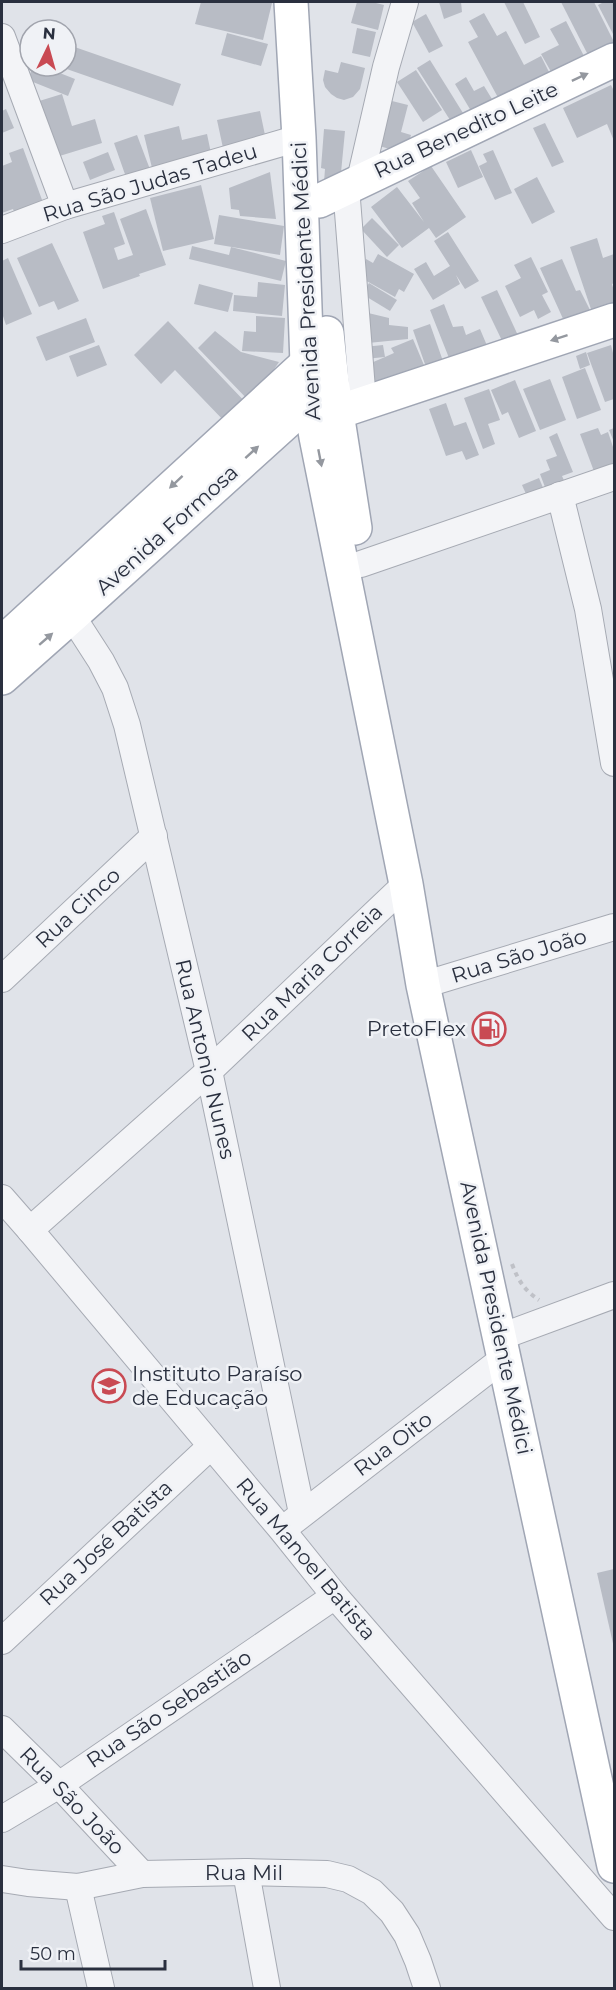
<svg xmlns="http://www.w3.org/2000/svg" width="616" height="1990" font-family="Montserrat,sans-serif">
  <style>
    .building { fill: #b8bcc5 }
    .lines { fill: none; stroke-linecap: round; stroke-linejoin: round }
    .minor-casing { stroke: #a6aab3; stroke-width: 28 }
    .major-casing { stroke: #a0a6b4; stroke-width: 36 }
    .path { stroke: #bfc1c7; stroke-width: 4; stroke-dasharray: 4.5 4.5; stroke-linecap: butt }
    .minor { stroke: #f3f4f7; stroke-width: 26 }
    .major { stroke: #fff; stroke-width: 33 }
    .oneway { fill: #94989f }
    .labels { text-anchor: middle; stroke-width: 5; stroke-linejoin: round; paint-order: stroke }
    .street-label { font-size: 21px; fill: #2a303f; stroke: #f0f2f6 }
    .poi-label { font-size: 21px; fill: #2a303f; stroke: #f0f2f6; text-anchor: end }
  </style>
  <rect width="100%" height="100%" fill="#e0e3e9"/>
  <!-- building -->
  <g class="building">
    <path d="M 201,2 L 272,3 L 263,40 L 195,24 Z"/>
    <path d="M 357,2 L 372,2 L 384,5 L 378,30 L 351,23 Z"/>
    <path d="M 439,2 L 461,2 L 462,12 L 444,19 Z"/>
    <path d="M 504,2 L 523,2 L 540,37 L 525,44 Z"/>
    <path d="M 561,2 L 594,2 L 614,42 L 588,55 Z"/>
    <path d="M 604,2 L 614,2 L 614,36 L 598,5 Z"/>
    <path d="M 484,13 L 497,36 L 506,31 L 524,65 L 541,56 L 552,78 L 502,105 L 468,42 L 478,37 L 469,21 Z"/>
    <path d="M 426,14 L 443,46 L 429,53 L 412,22 Z"/>
    <path d="M 566,21 L 586,60 L 554,77 L 541,54 L 559,45 L 550,29 Z"/>
    <path d="M 357,28 L 376,32 L 370,57 L 352,53 Z"/>
    <path d="M 30,31 L 30,57 L 22,54 Z"/>
    <path d="M 227,33 L 268,44 L 261,66 L 221,55 Z"/>
    <path d="M 66,44 L 181,84 L 173,106 L 58,66 L 66,66 Z"/>
    <path d="M 430,60 L 463,113 L 450,120 L 417,68 Z"/>
    <path d="M 341,62 L 365,68 L 360,89 L 353,97 L 344,100 L 337,98 L 331,94 L 325,87 L 323,80 L 325,70 L 338,73 Z"/>
    <path d="M 33,66 L 42,66 L 75,79 L 68,96 L 28,80 Z"/>
    <path d="M 416,70 L 442,110 L 423,122 L 397,82 Z"/>
    <path d="M 466,77 L 474,91 L 484,86 L 495,104 L 474,116 L 455,84 Z"/>
    <path d="M 611,85 L 614,91 L 614,141 L 607,124 L 577,138 L 563,108 Z"/>
    <path d="M 62,94 L 72,126 L 95,119 L 102,143 L 53,158 L 36,102 Z"/>
    <path d="M 388,100 L 408,105 L 401,132 L 411,135 L 407,149 L 400,152 L 376,145 Z"/>
    <path d="M 6,109 L 14,128 L 2,133 L 2,111 Z"/>
    <path d="M 260,111 L 266,140 L 223,148 L 217,120 Z"/>
    <path d="M 545,123 L 564,162 L 552,167 L 533,128 Z"/>
    <path d="M 179,126 L 182,140 L 207,134 L 212,158 L 153,172 L 144,135 Z"/>
    <path d="M 324,129 L 345,131 L 340,183 L 324,182 L 325,169 L 321,168 Z"/>
    <path d="M 137,135 L 151,172 L 127,180 L 114,143 Z"/>
    <path d="M 23,148 L 45,208 L 17,220 L 13,209 L 2,213 L 2,166 L 12,162 L 9,153 Z"/>
    <path d="M 471,150 L 483,177 L 458,188 L 446,162 Z"/>
    <path d="M 493,150 L 512,193 L 495,200 L 479,166 L 487,162 L 483,154 Z"/>
    <path d="M 108,152 L 115,170 L 90,180 L 83,162 Z"/>
    <path d="M 431,166 L 466,217 L 436,238 L 429,228 L 402,248 L 371,207 L 397,187 L 424,222 L 412,203 L 420,198 L 408,181 Z"/>
    <path d="M 270,172 L 276,219 L 240,216 L 239,210 L 231,209 L 229,188 Z"/>
    <path d="M 537,177 L 555,212 L 532,224 L 514,189 Z"/>
    <path d="M 201,185 L 214,239 L 163,251 L 150,198 Z"/>
    <path d="M 146,209 L 166,265 L 139,274 L 140,276 L 103,289 L 83,232 L 105,224 L 102,216 L 114,212 L 125,244 L 114,248 L 118,260 L 133,255 L 120,219 Z"/>
    <path d="M 219,215 L 284,226 L 280,255 L 214,244 Z"/>
    <path d="M 372,218 L 399,245 L 387,257 L 361,229 Z"/>
    <path d="M 448,232 L 479,281 L 465,289 L 456,275 L 460,284 L 433,300 L 414,269 L 426,262 L 434,276 L 450,266 L 434,241 Z"/>
    <path d="M 597,238 L 603,258 L 614,254 L 614,283 L 612,284 L 614,291 L 614,308 L 593,315 L 570,247 Z"/>
    <path d="M 52,243 L 79,301 L 58,310 L 54,301 L 39,307 L 17,258 Z"/>
    <path d="M 192,246 L 229,255 L 231,247 L 286,261 L 281,281 L 189,259 Z"/>
    <path d="M 378,254 L 414,274 L 404,292 L 399,289 L 395,297 L 363,279 L 366,259 L 373,263 Z"/>
    <path d="M 531,257 L 548,292 L 542,295 L 551,312 L 538,319 L 534,310 L 520,317 L 505,286 L 521,278 L 514,265 Z"/>
    <path d="M 8,258 L 32,314 L 6,325 L 2,313 L 2,261 Z"/>
    <path d="M 562,259 L 576,291 L 580,290 L 590,310 L 564,321 L 540,268 Z"/>
    <path d="M 258,282 L 285,285 L 282,316 L 233,311 L 234,295 L 257,297 Z"/>
    <path d="M 369,283 L 397,300 L 390,311 L 362,294 Z"/>
    <path d="M 199,284 L 233,293 L 228,312 L 194,304 Z"/>
    <path d="M 497,290 L 521,342 L 506,349 L 481,297 Z"/>
    <path d="M 444,304 L 453,327 L 463,326 L 466,335 L 480,329 L 488,348 L 451,363 L 430,310 Z"/>
    <path d="M 364,312 L 389,318 L 389,325 L 408,327 L 408,339 L 368,343 Z"/>
    <path d="M 256,316 L 285,318 L 283,353 L 242,351 L 244,331 L 256,332 Z"/>
    <path d="M 86,318 L 95,342 L 46,361 L 36,337 Z"/>
    <path d="M 168,321 L 249,406 L 228,425 L 175,370 L 161,384 L 134,355 Z"/>
    <path d="M 430,324 L 444,364 L 427,370 L 413,330 Z"/>
    <path d="M 215,331 L 241,352 L 279,362 L 251,403 L 198,348 Z"/>
    <path d="M 413,339 L 426,370 L 367,394 L 364,366 L 385,357 L 365,359 L 364,347 L 383,345 L 385,357 L 394,353 L 391,348 Z"/>
    <path d="M 99,345 L 107,365 L 77,377 L 69,356 Z"/>
    <path d="M 611,345 L 614,357 L 614,399 L 605,402 L 587,353 Z"/>
    <path d="M 586,352 L 590,365 L 580,369 L 576,356 Z"/>
    <path d="M 585,368 L 601,410 L 577,419 L 562,377 Z"/>
    <path d="M 550,379 L 566,420 L 540,430 L 523,389 Z"/>
    <path d="M 515,380 L 536,431 L 519,438 L 508,412 L 502,415 L 491,390 Z"/>
    <path d="M 489,389 L 500,420 L 488,424 L 495,444 L 483,449 L 464,398 Z"/>
    <path d="M 446,403 L 454,426 L 466,422 L 479,455 L 466,460 L 462,451 L 446,456 L 429,409 Z"/>
    <path d="M 598,428 L 601,435 L 608,432 L 614,450 L 614,472 L 595,474 L 580,434 Z"/>
    <path d="M 614,428 L 614,442 L 609,430 Z"/>
    <path d="M 557,433 L 573,472 L 562,476 L 567,487 L 548,495 L 540,474 L 550,470 L 546,460 L 557,456 L 549,437 Z"/>
    <path d="M 539,478 L 546,495 L 530,503 L 522,485 Z"/>
    <path d="M 614,1569 L 614,1648 L 597,1573 Z"/>
  </g>
  <g class="lines">
    <defs>
      <g id="minor">
        <path d="M 2,37 L 65,206"/>
        <path d="M 360,180 L 386,67 L 405,2"/>
        <path d="M 346,187 L 363,402"/>
        <path d="M 2,230 L 65,206 L 299,138"/>
        <path d="M 560,495 L 588,609 L 614,763"/>
        <path d="M 361,564 L 614,477"/>
        <path d="M 72,616 L 101,661 L 115,688 L 127,725 L 209,1071 L 302,1513"/>
        <path d="M 2,979 L 154,836"/>
        <path d="M 423,985 L 614,927"/>
        <path d="M 2,1198 L 30,1230 L 282,1530 L 335,1596 L 614,1917"/>
        <path d="M 30,1230 L 209,1071 L 406,884"/>
        <path d="M 500,1337 L 614,1295"/>
        <path d="M 291,1523 L 504,1358"/>
        <path d="M 2,1641 L 211,1446"/>
        <path d="M 2,1729 L 59,1785 L 142,1874"/>
        <path d="M 2,1819 L 59,1785 L 335,1596"/>
        <path d="M 246,1872 L 267,1988"/>
        <path d="M 2,1879 L 28,1883 L 78,1887 L 142,1874 L 246,1872 L 327,1874 L 348,1879 L 372,1892 L 392,1912 L 407,1935 L 418,1961 L 427,1988"/>
        <path d="M 78,1887 L 101,1988"/>
      </g>
      <g id="major">
        <path d="M 291,2 L 299,138 L 307,364 L 310,400 L 316,437 L 406,884 L 423,985 L 614,1866"/>
        <path d="M 319,201 L 614,60"/>
        <path d="M 327,333 L 332,381 L 355,528"/>
        <path d="M 338,412 L 614,320"/>
        <path d="M 2,643 L 318,353"/>
        <path d="M 2,678 L 72,616 L 324,388"/>
      </g>
    </defs>
    <!-- minor casing -->
    <use href="#minor" class="minor-casing"/>
    <!-- major casing -->
    <use href="#major" class="major-casing"/>
    <!-- path -->
    <path class="path" d="M 512,1264 C 518,1280 524,1290 539,1300"/>
    <!-- minor -->
    <use href="#minor" class="minor"/>
    <!-- major -->
    <use href="#major" class="major"/>
  </g>
  <!-- one-way arrows -->
  <defs><path id="oneway-solid" d="M-6-.8H1V-3.2L6.5 0L1 3.2V.8H-6Z" transform="scale(1.5)"/></defs>
  <g class="oneway">
    <use href="#oneway-solid" transform="translate(580 77) rotate(-25)"/>
    <use href="#oneway-solid" transform="translate(559 338) rotate(162)"/>
    <use href="#oneway-solid" transform="translate(252 452) rotate(-42)"/>
    <use href="#oneway-solid" transform="translate(320 458) rotate(79)"/>
    <use href="#oneway-solid" transform="translate(176 482) rotate(137)"/>
    <use href="#oneway-solid" transform="translate(46 639) rotate(-41)"/>
  </g>
  <!-- icons -->
  <defs>
    <symbol id="fuel-ring" viewBox="-11 -11 22 22"><circle r="9.5" fill="#f0f2f6" stroke="#c94a53" stroke-width="1.5"/><path d="M-5.5-6h7V0h2V4h1.3V-2.5L3-4.5l.8-.8L6-3V5H2.5V1h-1V6h-7ZM-4.2-4.7v3.2H.2V-4.7Z" fill="#c94a53"/></symbol>
    <symbol id="school-ring" viewBox="-11 -11 22 22"><circle r="9.5" fill="#f0f2f6" stroke="#c94a53" stroke-width="1.5"/><path d="M0-5L7-2L0 1L-7-2ZM-4 1L0 2.5L4 1V4Q0 6-4 4Z" fill="#c94a53"/></symbol>
  </defs>
  <g fill-rule="evenodd">
    <use href="#fuel-ring" x="470" y="1010" width="38" height="38"/>
    <use href="#school-ring" x="90" y="1367" width="38" height="38"/>
  </g>
  <g class="labels">
    <!-- street labels -->
    <g class="street-label">
      <text transform="translate(466 130) rotate(-25)" y="7">Rua Benedito Leite</text>
      <text transform="translate(150 183) rotate(-17)" y="7">Rua São Judas Tadeu</text>
      <text transform="translate(306 281) rotate(-93)" y="7">Avenida Presidente Médici</text>
      <text transform="translate(167 530) rotate(-42)" y="7">Avenida Formosa</text>
      <text transform="translate(78 908) rotate(-43)" y="7">Rua Cinco</text>
      <text transform="translate(519 956) rotate(-17)" y="7">Rua São João</text>
      <text transform="translate(312 973) rotate(-44)" y="7">Rua Maria Correia</text>
      <text transform="translate(205 1059) rotate(77)" y="7">Rua Antonio Nunes</text>
      <text transform="translate(496 1318) rotate(78)" y="7">Avenida Presidente Médici</text>
      <text transform="translate(393 1444) rotate(-37)" y="7">Rua Oito</text>
      <text transform="translate(106 1543) rotate(-43)" y="7">Rua José Batista</text>
      <text transform="translate(306 1559) rotate(50)" y="7">Rua Manoel Batista</text>
      <text transform="translate(169 1709) rotate(-34)" y="7">Rua São Sebastião</text>
      <text transform="translate(72 1801) rotate(46)" y="7">Rua São João</text>
      <text x="244" y="1880">Rua Mil</text>
    </g>
    <!-- poi labels -->
    <g class="poi-label">
      <text x="466" y="1036">PretoFlex</text>
      <text x="132" y="1381" text-anchor="start">Instituto Paraíso<tspan x="132" dy="24">de Educação</tspan></text>
    </g>
  </g>
  <!-- border -->
  <rect width="616" height="1990" fill="none" stroke="#2a303f" stroke-width="6"/>
  <!-- north arrow -->
  <g transform="translate(48 48) rotate(5)"><circle r="28" fill="#f0f2f6" stroke="#a1a4ad" stroke-width="1.5"/>
  <path d="M0-4.5L10 22L0 15L-10 22Z" fill="#c94a53"/>
  <text y="-9" font-size="16" font-weight="bold" text-anchor="middle" fill="#2a303f">N</text>
  </g>
  <!-- scale -->
  <path d="M21 1960v9h144v-9" fill="none" stroke="#2a303f" stroke-width="3"/>
  <text x="30" y="1960" font-size="18" fill="#2a303f" stroke="#f0f2f6" stroke-width="4.5" paint-order="stroke">50 m</text>
</svg>
